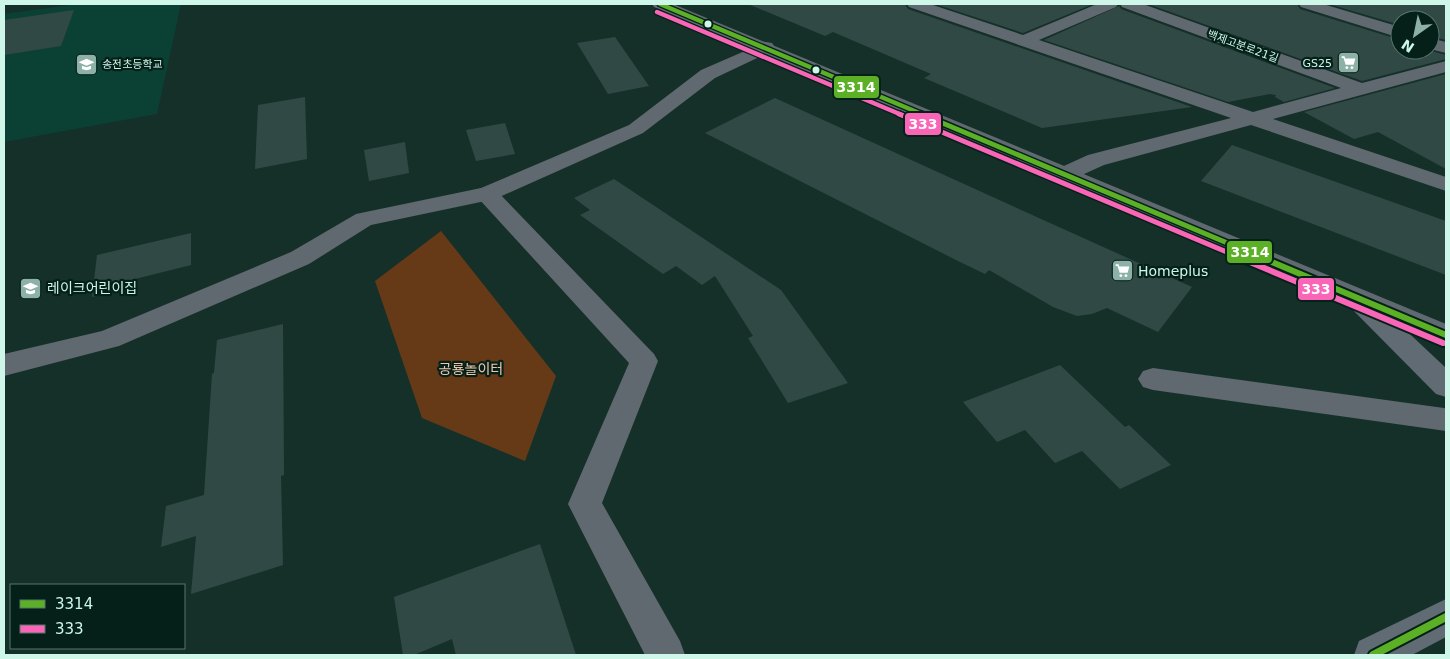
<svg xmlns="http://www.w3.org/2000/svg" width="1450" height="659" font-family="'DejaVu Sans','Noto Sans KR',sans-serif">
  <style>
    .built { fill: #0b4034 }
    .green { fill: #673a17 }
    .building { fill: #314945 }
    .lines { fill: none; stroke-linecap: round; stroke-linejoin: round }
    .pedestrian { fill: #606870; fill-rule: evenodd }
    .minor { fill: #606870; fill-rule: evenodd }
    .tertiary { fill: #606870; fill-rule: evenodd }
    .secondary { fill: #606b74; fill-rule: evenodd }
    .bus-1-far3-casing { stroke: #042018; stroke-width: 7 }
    .bus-1-far2-casing { stroke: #042018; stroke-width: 8 }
    .bus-1-far1-casing { stroke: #042018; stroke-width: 10 }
    .bus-1-casing { stroke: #042018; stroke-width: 12 }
    .bus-2-far2-casing { stroke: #042018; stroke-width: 7 }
    .bus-2-far1-casing { stroke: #042018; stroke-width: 8 }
    .bus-2-casing { stroke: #042018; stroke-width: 10 }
    .bus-1-far3 { stroke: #5bb025; stroke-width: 4.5 }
    .bus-1-far2 { stroke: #5bb025; stroke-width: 5 }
    .bus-1-far1 { stroke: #5bb025; stroke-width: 6 }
    .bus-1 { stroke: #5bb025; stroke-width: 8 }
    .bus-2-far2 { stroke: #fa66b7; stroke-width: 4.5 }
    .bus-2-far1 { stroke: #fa66b7; stroke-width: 5 }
    .bus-2 { stroke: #fa66b7; stroke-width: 6 }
    .bus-dot { fill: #cef7e9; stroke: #042018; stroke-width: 2 }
    .labels { text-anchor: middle; stroke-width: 4.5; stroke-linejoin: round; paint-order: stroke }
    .far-street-label { font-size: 11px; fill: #cef7e9; stroke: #042018 }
    .far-poi-label { font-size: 11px; fill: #cef7e9; stroke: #042018; text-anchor: end }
    .poi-label { font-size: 14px; fill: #cef7e9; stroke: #042018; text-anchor: start }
    .park-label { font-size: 14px; fill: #f1c6ac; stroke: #042018 }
    .line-badge { stroke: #042018; stroke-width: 2 }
    .badge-label { font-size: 14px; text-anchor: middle; font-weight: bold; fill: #fff }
  </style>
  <rect width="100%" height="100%" fill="#153029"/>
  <!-- built -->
  <path class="built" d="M 77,4 L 181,4 L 157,114 L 4,142 L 4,14 Z"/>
  <!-- green -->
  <path class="green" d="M 441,231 L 556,376 L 525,461 L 422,418 L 375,281 Z"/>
  <!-- building -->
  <g class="building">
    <path d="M 748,4 L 905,4 L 908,9 L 1192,107 L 1042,128 L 924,78 L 931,74 L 833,32 L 825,36 Z"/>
    <path d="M 935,4 L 1093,4 L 1023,33 Z"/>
    <path d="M 1148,4 L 1297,4 L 1300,9 L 1400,40 L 1400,50 L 1428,50 L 1446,55 L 1446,59 L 1362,81 Z"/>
    <path d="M 1329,4 L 1446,4 L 1446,40 L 1430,36 L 1430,20 L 1400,20 L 1400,25 Z"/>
    <path d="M 1119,6 L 1121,9 L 1335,88 L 1284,102 L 1275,97 L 1276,95 L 1270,94 L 1228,102 L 1044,40 Z"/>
    <path d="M 74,10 L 61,46 L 4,55 L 4,20 Z"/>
    <path d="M 615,37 L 649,86 L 608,94 L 577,43 Z"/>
    <path d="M 1446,74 L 1446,169 L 1378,132 L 1354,139 L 1304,112 Z"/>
    <path d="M 305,97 L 307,159 L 255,169 L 258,105 Z"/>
    <path d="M 775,98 L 1019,209 L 1192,287 L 1158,332 L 1107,308 L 1092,314 L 1077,316 L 1053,307 L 989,270 L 985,274 L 958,261 L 705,133 Z"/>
    <path d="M 505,123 L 515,154 L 476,161 L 466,130 Z"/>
    <path d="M 405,142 L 409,173 L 369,181 L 364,150 Z"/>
    <path d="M 1232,145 L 1446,221 L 1446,275 L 1201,181 Z"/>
    <path d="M 614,179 L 781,290 L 848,383 L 788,403 L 748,338 L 753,336 L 715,276 L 702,285 L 676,266 L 663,274 L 580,215 L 590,210 L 574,198 Z"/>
    <path d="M 191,233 L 191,265 L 135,279 L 134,286 L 92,297 L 97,255 Z"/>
    <path d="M 283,324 L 284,475 L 281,476 L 283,565 L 191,594 L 196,536 L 161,547 L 166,506 L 204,495 L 212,374 L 214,373 L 217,340 Z"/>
    <path d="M 1060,365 L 1125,427 L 1129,425 L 1171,465 L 1120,489 L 1082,451 L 1055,463 L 1025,430 L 997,442 L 963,402 Z"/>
    <path d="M 540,544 L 576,655 L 456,655 L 452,639 L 414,655 L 403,655 L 394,597 Z"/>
  </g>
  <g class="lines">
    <!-- pedestrian -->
    <g class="pedestrian">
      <path d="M 487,187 L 495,189 L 654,354 L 658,361 L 602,503 L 680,641 L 685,655 L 645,655 L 568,504 L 629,363 L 479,199 L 476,194 L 479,189 Z"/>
      <path d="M 1153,368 L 1444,408 L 1446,409 L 1446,431 L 1153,390 L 1143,387 L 1138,379 L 1143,371 Z"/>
    </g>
    <!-- minor -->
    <g class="minor">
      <path d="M 907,4 L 930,4 L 1023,35 L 1097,4 L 1118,4 L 1116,7 L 1039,40 L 1253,112 L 1341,88 L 1122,7 L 1120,4 L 1143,4 L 1362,83 L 1446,61 L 1446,72 L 1273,119 L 1446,177 L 1446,191 L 1251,125 L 1104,165 L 1071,180 L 1063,182 L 1055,180 L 1052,175 L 1055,170 L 1088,155 L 1231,118 L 909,7 Z"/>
      <path d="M 1299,4 L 1323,4 L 1400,27 L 1400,38 L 1301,7 Z"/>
      <path d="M 1430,38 L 1446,42 L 1446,53 L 1430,49 Z"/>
      <path d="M 766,42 L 772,43 L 775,47 L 772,51 L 715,78 L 643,133 L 495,199 L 371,225 L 309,264 L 119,346 L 4,376 L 4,354 L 102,331 L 291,252 L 356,214 L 481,188 L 629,125 L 701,70 Z"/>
    </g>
    <!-- tertiary -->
    <path class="tertiary" d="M 652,4 L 673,4 L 1446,324 L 1446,345 L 654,7 Z"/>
    <!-- secondary -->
    <g class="secondary">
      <path d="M 1355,288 L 1364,291 L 1446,368 L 1446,397 L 1436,394 L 1346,303 L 1342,297 L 1346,291 Z"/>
      <path d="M 1446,599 L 1446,637 L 1412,655 L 1354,655 L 1359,641 Z"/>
    </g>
    <defs>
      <path id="bus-1-far3" d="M 660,4 L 924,115"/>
      <path id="bus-1-far2" d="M 921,114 L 1263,258"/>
      <path id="bus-1-far1" d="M 1260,257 L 1446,335"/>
      <path id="bus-1" d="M 1373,655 L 1446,617"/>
      <path id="bus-2-far2" d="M 657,12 L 902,115"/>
      <path id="bus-2-far1" d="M 899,114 L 1241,258"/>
      <path id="bus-2" d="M 1238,257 L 1443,343"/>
    </defs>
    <!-- bus-1-far3 casing -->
    <use href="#bus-1-far3" class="bus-1-far3-casing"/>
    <!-- bus-1-far2 casing -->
    <use href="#bus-1-far2" class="bus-1-far2-casing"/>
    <!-- bus-1-far1 casing -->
    <use href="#bus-1-far1" class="bus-1-far1-casing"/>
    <!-- bus-1 casing -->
    <use href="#bus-1" class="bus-1-casing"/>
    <!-- bus-2-far2 casing -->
    <use href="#bus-2-far2" class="bus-2-far2-casing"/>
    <!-- bus-2-far1 casing -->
    <use href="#bus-2-far1" class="bus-2-far1-casing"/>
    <!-- bus-2 casing -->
    <use href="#bus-2" class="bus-2-casing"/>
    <!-- bus-1-far3 -->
    <use href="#bus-1-far3" class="bus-1-far3"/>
    <!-- bus-1-far2 -->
    <use href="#bus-1-far2" class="bus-1-far2"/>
    <!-- bus-1-far1 -->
    <use href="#bus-1-far1" class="bus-1-far1"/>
    <!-- bus-1 -->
    <use href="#bus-1" class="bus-1"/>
    <!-- bus-2-far2 -->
    <use href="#bus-2-far2" class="bus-2-far2"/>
    <!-- bus-2-far1 -->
    <use href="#bus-2-far1" class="bus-2-far1"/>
    <!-- bus-2 -->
    <use href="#bus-2" class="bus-2"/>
  </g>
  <!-- icons -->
  <defs>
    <symbol id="supermarket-square" viewBox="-11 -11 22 22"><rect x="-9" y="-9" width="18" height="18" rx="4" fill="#8db1a6" stroke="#042018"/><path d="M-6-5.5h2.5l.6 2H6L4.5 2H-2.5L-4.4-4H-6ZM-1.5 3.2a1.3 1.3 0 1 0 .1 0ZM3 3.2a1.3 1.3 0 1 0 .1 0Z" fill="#fff"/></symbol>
    <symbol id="school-square" viewBox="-11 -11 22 22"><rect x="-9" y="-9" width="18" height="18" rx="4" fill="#8db1a6" stroke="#042018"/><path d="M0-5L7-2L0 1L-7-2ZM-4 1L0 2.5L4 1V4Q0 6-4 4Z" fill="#fff"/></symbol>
  </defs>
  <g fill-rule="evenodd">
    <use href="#supermarket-square" x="1336" y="50" width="25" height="25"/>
    <use href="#school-square" x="74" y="52" width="25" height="25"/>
    <use href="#supermarket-square" x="1110" y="258" width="25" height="25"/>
    <use href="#school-square" x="18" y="276" width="25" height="25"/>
  </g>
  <!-- markers -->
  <g class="bus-dot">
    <circle cx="708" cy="24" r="4.5"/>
    <circle cx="816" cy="70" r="4.5"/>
  </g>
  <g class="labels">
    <!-- far-street labels -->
    <g class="far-street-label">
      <text transform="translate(1243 46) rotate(20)" y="4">백제고분로21길</text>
    </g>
    <!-- far-poi labels -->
    <g class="far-poi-label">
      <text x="1332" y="67">GS25</text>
      <text x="102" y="68" text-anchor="start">송전초등학교</text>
    </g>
    <!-- poi labels -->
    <g class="poi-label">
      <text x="1138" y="276">Homeplus</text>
      <text x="47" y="293">레이크어린이집</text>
    </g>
    <!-- park labels -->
    <g class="park-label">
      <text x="471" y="374">공룡놀이터</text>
    </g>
  </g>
  <g class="line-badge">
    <rect x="833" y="75" width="47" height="24" rx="5" fill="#5bb025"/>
    <rect x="904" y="112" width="38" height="24" rx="5" fill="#fa66b7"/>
    <rect x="1226" y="240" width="47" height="24" rx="5" fill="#5bb025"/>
    <rect x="1297" y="277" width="38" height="24" rx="5" fill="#fa66b7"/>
  </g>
  <g class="badge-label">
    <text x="856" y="92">3314</text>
    <text x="923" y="129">333</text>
    <text x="1250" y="257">3314</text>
    <text x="1316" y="294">333</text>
  </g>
  <!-- border -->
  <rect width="1450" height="659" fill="none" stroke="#cef7e9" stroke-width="10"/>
  <!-- legend -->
  <rect x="10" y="584" width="175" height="65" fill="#042018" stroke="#55766c"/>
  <rect x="20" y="600" width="25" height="8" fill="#5bb025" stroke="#55766c"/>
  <text x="55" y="609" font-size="15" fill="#cef7e9">3314</text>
  <rect x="20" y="625" width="25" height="8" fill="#fa66b7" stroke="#55766c"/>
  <text x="55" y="634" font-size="15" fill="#cef7e9">333</text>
  <!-- north arrow -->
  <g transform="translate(1415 35) rotate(213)"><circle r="24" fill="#042018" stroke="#55766c"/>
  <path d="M0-4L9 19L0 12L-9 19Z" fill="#8db1a6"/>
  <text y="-8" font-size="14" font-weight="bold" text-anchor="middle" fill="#cef7e9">N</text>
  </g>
</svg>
